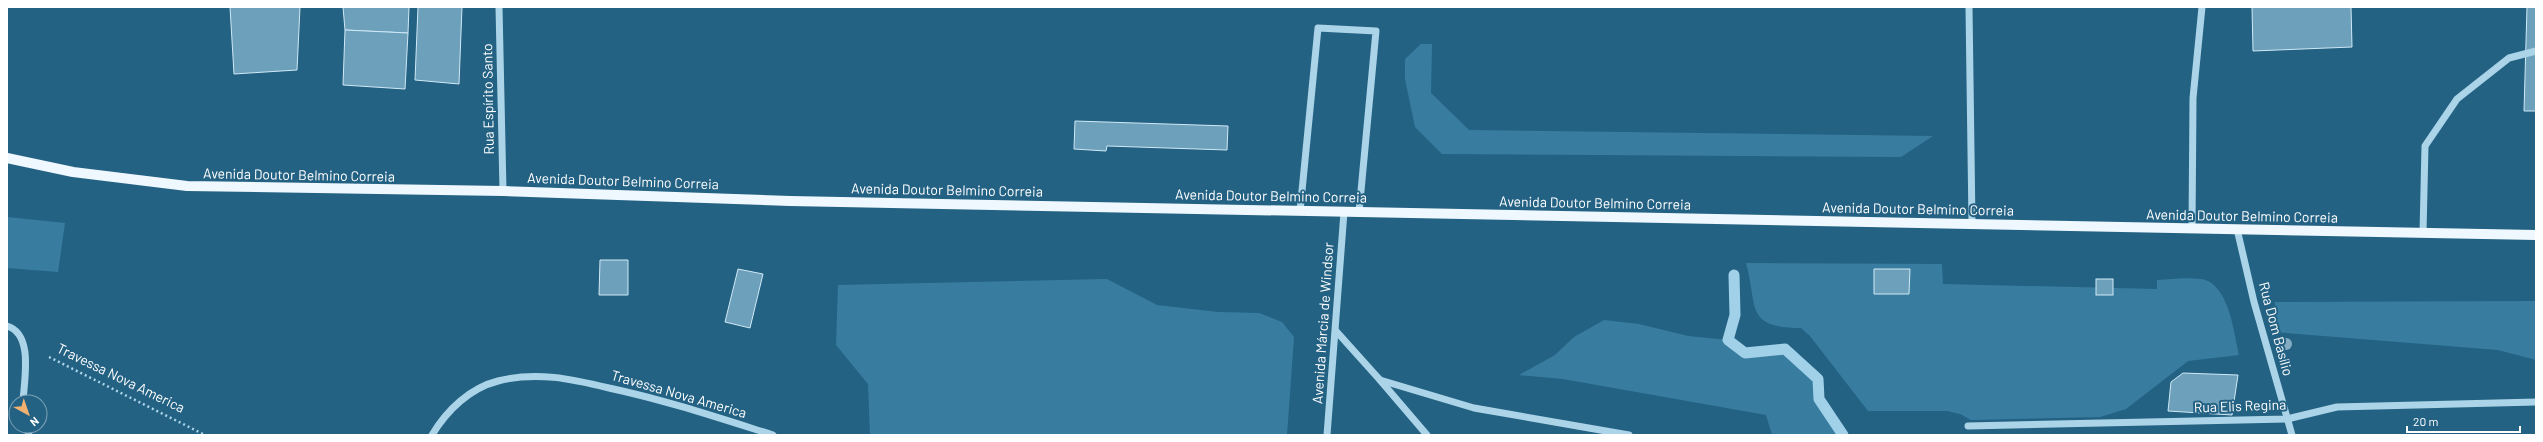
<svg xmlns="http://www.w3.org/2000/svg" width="2543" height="442" font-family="Barlow,sans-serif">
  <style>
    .green { fill: #387da0 }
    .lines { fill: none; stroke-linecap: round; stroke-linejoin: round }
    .stream { stroke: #a1d1e9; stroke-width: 11 }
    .building { fill: #6da0bb; stroke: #d0e9f6 }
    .path { stroke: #acd4e8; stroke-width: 2.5; stroke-dasharray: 2 3; stroke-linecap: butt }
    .minor { stroke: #acd4e8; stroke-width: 7 }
    .major { stroke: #eff8fe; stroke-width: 10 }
    .tree { fill: #83acc3 }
    .labels { text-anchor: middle; stroke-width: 4; stroke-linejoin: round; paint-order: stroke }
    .street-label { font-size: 14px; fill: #fff; stroke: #246284 }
  </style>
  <rect width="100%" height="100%" fill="#246284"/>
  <!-- green -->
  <g class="green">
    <path d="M 1421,44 L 1432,44 L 1431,93 L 1469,130 L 1933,136 L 1901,157 L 1442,154 L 1415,127 L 1405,79 L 1405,59 Z"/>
    <path d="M 7,217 L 65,223 L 58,272 L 7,268 Z"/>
    <path d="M 1746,263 L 1942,264 L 1943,284 L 2157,289 L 2157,280 C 2171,279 2187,277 2201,279 C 2229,283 2234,333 2239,355 L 2188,361 L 2126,409 L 2100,417 L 1971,420 L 1960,414 L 1947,411 L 1868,411 L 1810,336 L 1801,328 C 1744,328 1758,306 1746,263 Z"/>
    <path d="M 1107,279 L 1157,305 L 1218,312 L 1259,313 L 1282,322 L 1294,337 L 1287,435 L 870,435 L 868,384 L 836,345 L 838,285 Z"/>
    <path d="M 2536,301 L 2536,360 L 2498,350 L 2275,332 L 2275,302 Z"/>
    <path d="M 1604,320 L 1639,324 L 1688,336 L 1728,340 L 1745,353 L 1785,349 L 1818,379 L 1819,400 L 1843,435 L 1772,435 L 1766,415 L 1563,379 L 1519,375 L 1555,355 L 1574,337 Z"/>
  </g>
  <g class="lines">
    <!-- stream -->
    <path class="stream" d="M 1734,275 L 1735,315 L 1728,340 L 1745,353 L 1785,349 L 1818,379 L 1819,399 L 1843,435"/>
  </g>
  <!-- building -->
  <g class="building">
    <path d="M 230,7 L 300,7 L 297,70 L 234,74 Z"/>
    <path d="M 343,7 L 409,7 L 408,33 L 345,30 Z"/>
    <path d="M 418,7 L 462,7 L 459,84 L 415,80 Z"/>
    <path d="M 2252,7 L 2351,7 L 2352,47 L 2253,51 Z"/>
    <path d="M 2527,7 L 2536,7 L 2536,111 L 2524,111 Z"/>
    <path d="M 345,30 L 408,33 L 405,89 L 343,85 Z"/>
    <path d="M 1075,121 L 1228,126 L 1227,150 L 1107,146 L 1106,151 L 1074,149 Z"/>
    <path d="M 600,260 L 628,260 L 628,295 L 599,295 Z"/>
    <path d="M 738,269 L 763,274 L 750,328 L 725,322 Z"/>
    <path d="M 1874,269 L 1910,269 L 1909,294 L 1874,294 Z"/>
    <rect x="2096" y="279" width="17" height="16"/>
    <path d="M 2183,373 L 2238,375 L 2232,415 L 2168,411 L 2171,382 Z"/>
  </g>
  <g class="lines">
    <!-- path -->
    <path class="path" d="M 49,357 L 205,435"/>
    <!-- minor -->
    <g class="minor">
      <path d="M 499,7 L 503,191"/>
      <path d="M 1969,7 L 1972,224"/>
      <path d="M 1300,211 L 1318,28 L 1376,31 L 1359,212"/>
      <path d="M 2192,229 L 2193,98 L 2202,7"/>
      <path d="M 2237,229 L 2254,302 L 2292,435"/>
      <path d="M 2423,233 L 2425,146 L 2457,99 L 2509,58 L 2536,51"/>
      <path d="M 7,326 C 34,334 24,380 23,402"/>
      <path d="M 1336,331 L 1380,380 L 1474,408 L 1629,435"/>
      <path d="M 1380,380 L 1427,435"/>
      <path d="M 26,426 L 29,435"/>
      <path d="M 1968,426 L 2287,419 L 2337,407 L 2536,402"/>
      <path d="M 432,435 C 447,410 470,388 498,381 C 536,371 572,379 609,388 C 665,400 719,418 773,435"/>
      <path d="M 1327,435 L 1344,212"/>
    </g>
    <!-- major -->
    <path class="major" d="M 7,158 L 73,172 L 187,186 L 503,191 L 790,201 L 2536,235"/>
  </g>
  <!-- trees -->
  <circle class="tree" cx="2286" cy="344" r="6"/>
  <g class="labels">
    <!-- street labels -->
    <g class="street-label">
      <text transform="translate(488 99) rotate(-91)" y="5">Rua Espírito Santo</text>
      <text transform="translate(299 175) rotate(1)" y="5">Avenida Doutor Belmino Correia</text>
      <text transform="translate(623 181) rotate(2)" y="5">Avenida Doutor Belmino Correia</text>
      <text transform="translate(947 190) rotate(1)" y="5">Avenida Doutor Belmino Correia</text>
      <text transform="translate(1271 196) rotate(1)" y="5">Avenida Doutor Belmino Correia</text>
      <text transform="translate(1595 203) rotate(1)" y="5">Avenida Doutor Belmino Correia</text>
      <text transform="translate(1918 209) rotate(1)" y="5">Avenida Doutor Belmino Correia</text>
      <text transform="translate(2242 216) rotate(1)" y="5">Avenida Doutor Belmino Correia</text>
      <text transform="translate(1323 323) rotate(-86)" y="5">Avenida Márcia de Windsor</text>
      <text transform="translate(2276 329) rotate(75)" y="5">Rua Dom Basílio</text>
      <text transform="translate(121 378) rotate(26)" y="5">Travessa Nova America</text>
      <text transform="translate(679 394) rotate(16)" y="5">Travessa Nova America</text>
      <text transform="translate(2240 406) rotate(-2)" y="5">Rua Elis Regina</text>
    </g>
  </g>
  <!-- border -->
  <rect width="2543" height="442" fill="none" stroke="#ffffff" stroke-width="16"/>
  <!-- north arrow -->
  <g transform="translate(28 414) rotate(140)"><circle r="19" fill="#246284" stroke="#7ca1b5"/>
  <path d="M0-3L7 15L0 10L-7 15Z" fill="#f2b170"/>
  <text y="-6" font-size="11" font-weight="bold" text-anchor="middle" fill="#ffffff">N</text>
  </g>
  <!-- scale -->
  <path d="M2407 426v6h113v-6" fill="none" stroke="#ffffff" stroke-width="2"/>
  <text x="2413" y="426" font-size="12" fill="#ffffff" stroke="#246284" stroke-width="3" paint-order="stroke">20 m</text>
</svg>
